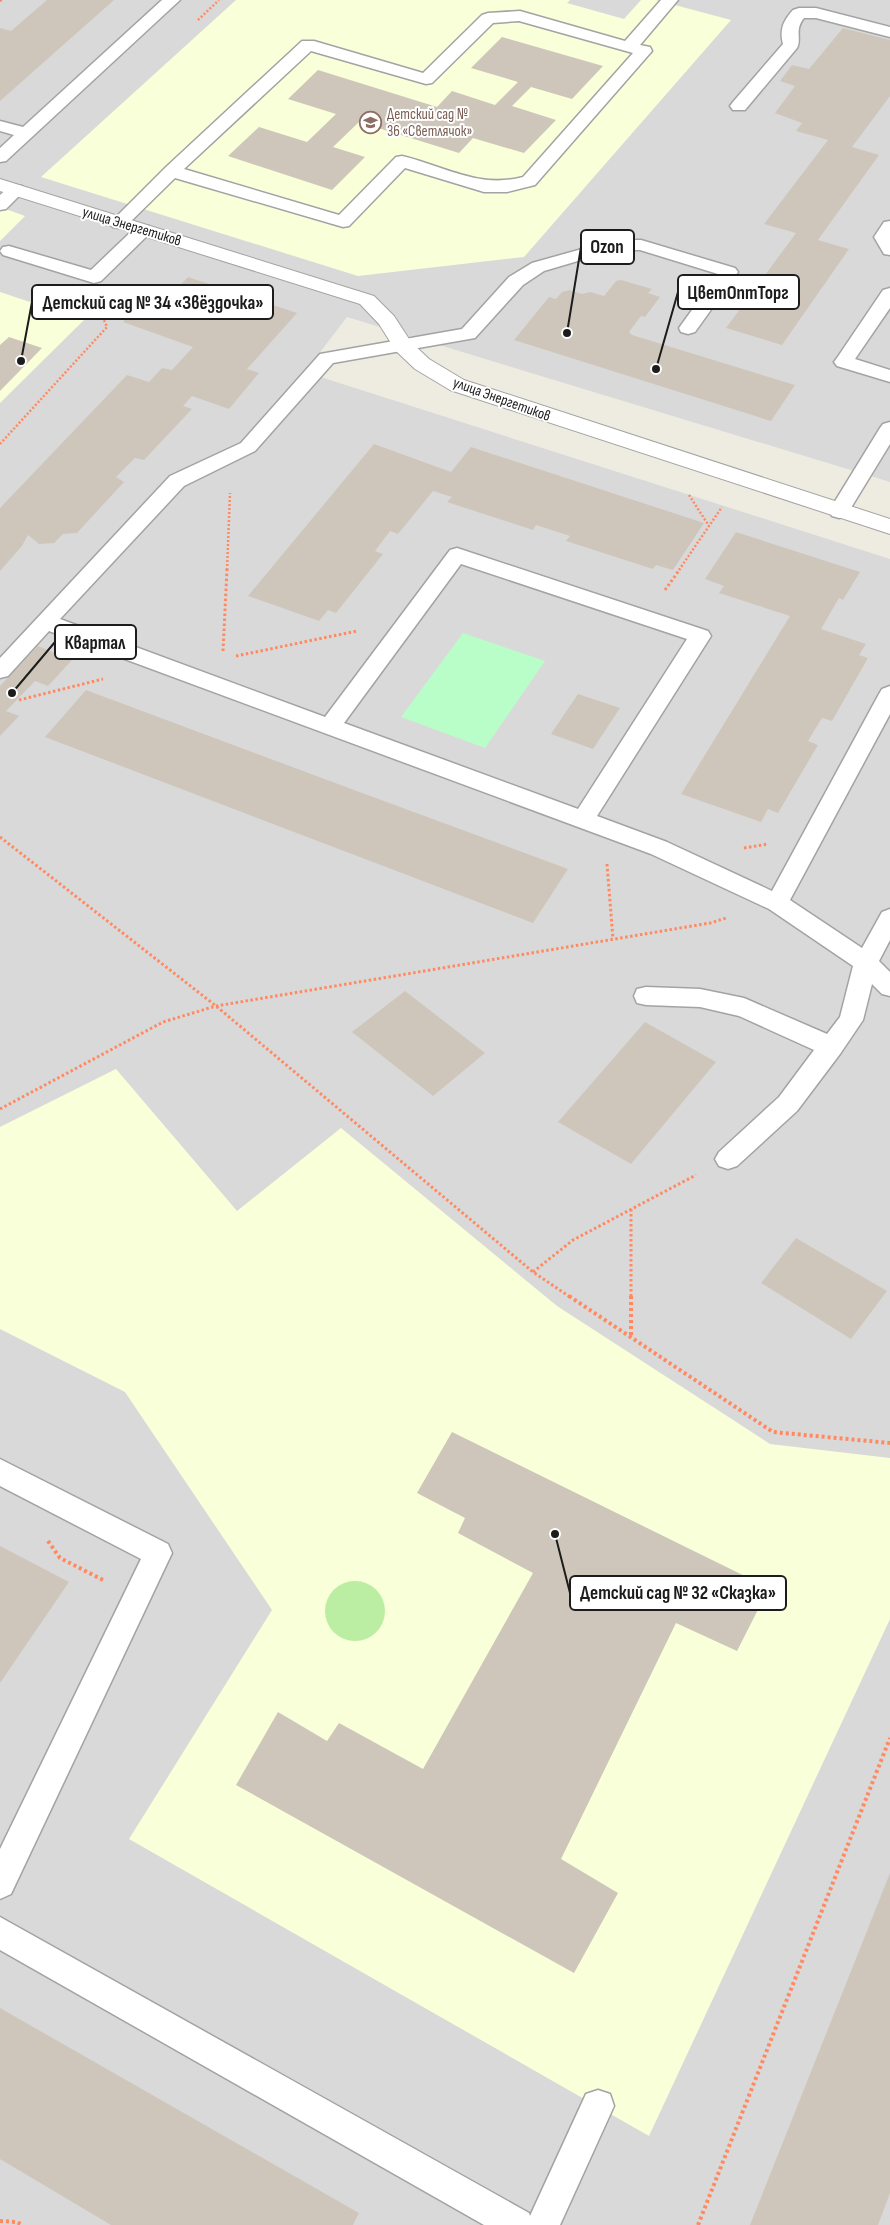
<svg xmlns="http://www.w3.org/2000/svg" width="890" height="2225" font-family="'Sofia Sans Condensed',sans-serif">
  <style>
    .residential { fill: #dad9d9 }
    .education { fill: #f9ffd9 }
    .grass { fill: #bbeea2 }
    .park { fill: #b9fdc9 }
    .building { fill: #cec6ba }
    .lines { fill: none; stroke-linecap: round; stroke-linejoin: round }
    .service-casing { stroke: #a3a3a3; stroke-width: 3 }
    .minor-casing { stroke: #a3a3a3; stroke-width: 2 }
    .path-far2 { stroke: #ff8a61; stroke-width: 2.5; stroke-dasharray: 2 2; stroke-linecap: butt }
    .path-far1 { stroke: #ff8a61; stroke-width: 3; stroke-dasharray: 2.5 2.5; stroke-linecap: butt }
    .path { stroke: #ff8a61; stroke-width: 4; stroke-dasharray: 3 3; stroke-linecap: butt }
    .service { fill: #fff; fill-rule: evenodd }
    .minor { fill: #fff; fill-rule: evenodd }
    .labels { text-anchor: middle; stroke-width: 4; stroke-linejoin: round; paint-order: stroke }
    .far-education-label { font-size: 15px; fill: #785e54; stroke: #fff; text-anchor: start }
    .far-street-label { font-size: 15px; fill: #1c1c1c; stroke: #fff }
    .leader { fill: none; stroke: #1c1c1c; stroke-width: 2 }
    .callout-dot { fill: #1c1c1c; stroke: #fff; stroke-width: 2 }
    .callout { fill: #fff; stroke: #1c1c1c; stroke-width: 2 }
    .callout-label { font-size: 19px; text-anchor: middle; font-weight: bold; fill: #1c1c1c }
  </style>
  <rect width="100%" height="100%" fill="#eeece1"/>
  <!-- residential -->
  <path class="residential" d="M 0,0 L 890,0 L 890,482 L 347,317 L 305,372 L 890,559 L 890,2225 L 0,2225 Z"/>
  <!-- education -->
  <g class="education">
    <path d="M 236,0 L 570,0 L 567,3 L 624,19 L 641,0 L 656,0 L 731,20 L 524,257 L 358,276 L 41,177 Z"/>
    <path d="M 0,207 L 25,216 L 0,241 Z"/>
    <path d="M 0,292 L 84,320 L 0,403 Z"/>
    <path d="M 116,1069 L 237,1211 L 341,1128 L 557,1306 L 770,1444 L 890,1458 L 890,1619 L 649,2136 L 129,1839 L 272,1610 L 125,1392 L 0,1329 L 0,1127 Z"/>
  </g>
  <!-- grass -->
  <circle class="grass" cx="355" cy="1611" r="30"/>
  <!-- park -->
  <path class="park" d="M 463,633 L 545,661 L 485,748 L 401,717 Z"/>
  <!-- building -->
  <g class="building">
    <path d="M 47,0 L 114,0 L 0,101 L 0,28 L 11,31 Z"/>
    <path d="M 843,28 L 890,40 L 890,96 L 852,147 L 879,155 L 818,240 L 849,249 L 782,345 L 726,328 L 796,233 L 764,224 L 828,140 L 796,131 L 802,123 L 775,113 L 795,86 L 780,81 L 792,65 L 809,69 Z"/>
    <path d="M 502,37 L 603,66 L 572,99 L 531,87 L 512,106 L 556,120 L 524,153 L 473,138 L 459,153 L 359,122 L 333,147 L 365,157 L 332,190 L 228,156 L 259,127 L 307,142 L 336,114 L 288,99 L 318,70 L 437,107 L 452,91 L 495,105 L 518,82 L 471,68 Z"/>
    <path d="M 188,277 L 297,313 L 247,369 L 259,373 L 229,409 L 192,396 L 183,406 L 192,409 L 144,460 L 135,458 L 116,477 L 124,482 L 77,533 L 63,534 L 54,543 L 39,544 L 28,535 L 22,546 L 0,571 L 0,508 L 127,375 L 149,382 L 162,368 L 172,370 L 193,347 L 123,322 L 141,303 L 158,309 Z"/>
    <path d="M 621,280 L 652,289 L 648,293 L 660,297 L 645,317 L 641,316 L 629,332 L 632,335 L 795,385 L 771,421 L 514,340 L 549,297 L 556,299 L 562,292 L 569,290 L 582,294 L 590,292 L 604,296 L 616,281 Z"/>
    <path d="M 9,337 L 42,348 L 0,391 L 0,345 Z"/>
    <path d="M 374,444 L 451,472 L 471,447 L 704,523 L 673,570 L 656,565 L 653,569 L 566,541 L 570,536 L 536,525 L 533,530 L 447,502 L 452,497 L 433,491 L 398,534 L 390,531 L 375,551 L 383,554 L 336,613 L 328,610 L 319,621 L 248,596 Z"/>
    <path d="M 736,532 L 860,572 L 843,600 L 839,598 L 821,629 L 866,644 L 859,655 L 868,658 L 832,721 L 822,718 L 808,741 L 818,745 L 778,813 L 768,809 L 761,822 L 681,794 L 790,616 L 719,593 L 724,586 L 705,579 Z"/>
    <path d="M 38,646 L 72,660 L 48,686 L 35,681 L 6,711 L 19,716 L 0,736 L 0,686 Z"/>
    <path d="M 86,690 L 346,787 L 568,869 L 533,923 L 45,737 Z"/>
    <path d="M 578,694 L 620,708 L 593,749 L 551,734 Z"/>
    <path d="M 405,991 L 485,1053 L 433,1096 L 352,1032 Z"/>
    <path d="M 645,1022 L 716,1062 L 631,1164 L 558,1122 Z"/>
    <path d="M 796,1238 L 887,1291 L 851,1339 L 761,1283 Z"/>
    <path d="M 452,1432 L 769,1588 L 737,1651 L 676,1623 L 561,1859 L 618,1893 L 574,1973 L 236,1785 L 278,1712 L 327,1741 L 339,1723 L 423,1769 L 533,1573 L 458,1533 L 465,1518 L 417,1493 Z"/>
    <path d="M 0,1546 L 69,1582 L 0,1683 Z"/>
    <path d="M 890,1873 L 890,2193 L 878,2225 L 750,2225 Z"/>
    <path d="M 0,2008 L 359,2213 L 353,2225 L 111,2225 L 0,2159 Z"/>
  </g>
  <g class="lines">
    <defs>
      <g id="service">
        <path d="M 162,0 L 180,0 L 6,161 L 0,162 L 0,148 L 14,135 L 0,131 L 0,121 L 23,127 Z"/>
        <path d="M 661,0 L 678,0 L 640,45 L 650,47 L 652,51 L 535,185 L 507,192 L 484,192 L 405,168 L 349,226 L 343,227 L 175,178 L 125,227 L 119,228 L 113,227 L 110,223 L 166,167 L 302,41 L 314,41 L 423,73 L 482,15 L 488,13 L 520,11 L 625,41 ZM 519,21 L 633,53 L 523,177 C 479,189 444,166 402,156 L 396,157 L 339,215 L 184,169 L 311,51 L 426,84 L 432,83 L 493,23 Z"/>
        <path d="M 799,8 L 816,8 L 890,27 L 890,37 L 816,18 L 804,18 C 794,30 802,39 797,48 L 745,110 L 733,110 L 730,106 L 733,102 L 783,44 C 779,29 784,20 793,10 Z"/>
        <path d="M 16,185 L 22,186 L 25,190 L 6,209 L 0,210 L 0,195 L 10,186 Z"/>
        <path d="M 890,221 L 890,255 L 884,254 L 874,237 L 884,222 Z"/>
        <path d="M 143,225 L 149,226 L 152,230 L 149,234 L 101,281 L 94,283 L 3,255 L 0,251 L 3,247 L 9,246 L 91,270 L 137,226 Z"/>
        <path d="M 614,240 L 641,240 L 735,268 L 738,272 L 695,332 L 688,334 L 681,332 L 679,328 L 718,274 L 640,250 L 615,250 L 544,271 L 523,285 L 475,338 L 333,363 L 255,451 L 184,486 L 60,619 L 325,717 L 450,550 L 457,548 L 708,631 L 711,636 L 597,816 L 667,842 L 772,891 L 879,694 L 882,689 L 890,686 L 890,714 L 790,900 L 862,948 L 882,912 L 890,909 L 890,940 L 879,961 L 890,972 L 890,996 L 882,994 L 872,984 L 863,1020 L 840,1054 L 797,1111 L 737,1166 L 728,1169 L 719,1166 L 715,1159 L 719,1152 L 779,1097 L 814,1050 L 739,1016 L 700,1007 L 646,1005 L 637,1003 L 634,996 L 637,989 L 646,987 L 700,989 L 744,998 L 827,1034 L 840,1017 L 853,966 L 769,909 L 651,854 L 49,631 L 8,676 L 0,678 L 0,658 L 170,476 L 241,443 L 320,354 L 462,329 L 509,277 L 532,263 ZM 461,564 L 687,639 L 578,809 L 344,723 Z"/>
        <path d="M 890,288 L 890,308 L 855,359 L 890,370 L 890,382 L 837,366 L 834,362 L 837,358 L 883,290 Z"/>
        <path d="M 890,422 L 890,444 L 849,511 L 846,516 L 839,518 L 832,516 L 829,511 L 880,428 L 883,424 Z"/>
        <path d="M 0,1459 L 168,1544 L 172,1553 L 11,1894 L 0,1899 L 0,1849 L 141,1559 L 0,1486 Z"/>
        <path d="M 0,1917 L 529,2213 L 530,2216 L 586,2094 L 598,2090 L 610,2094 L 614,2106 L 560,2225 L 484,2225 L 0,1950 Z"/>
      </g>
      <path id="minor" d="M 0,179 L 374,296 L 394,316 L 411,342 L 429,359 L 464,380 L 890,519 L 890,534 L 450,390 L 415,369 L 396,351 L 379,324 L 360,304 L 0,191 Z"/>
    </defs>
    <!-- service casing -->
    <use href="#service" class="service-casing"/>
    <!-- minor casing -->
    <use href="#minor" class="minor-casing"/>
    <!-- path-far2 -->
    <g class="path-far2">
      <path d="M 0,1 L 2,0"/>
      <path d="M 198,20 L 219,0"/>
      <path d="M 0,444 L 107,327 L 98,307"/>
      <path d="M 689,495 L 709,526"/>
      <path d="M 227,570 L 230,493"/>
      <path d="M 679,570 L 722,507"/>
    </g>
    <!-- path-far1 -->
    <g class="path-far1">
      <path d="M 665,590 L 680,569"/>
      <path d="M 223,651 L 227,569"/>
      <path d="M 236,656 L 357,631"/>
      <path d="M 19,700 L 103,679"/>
      <path d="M 0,837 L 216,1006 L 533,1272 L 570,1297"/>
      <path d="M 744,848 L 768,844"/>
      <path d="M 607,864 L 613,939"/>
      <path d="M 0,1109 L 163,1022 L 216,1006 L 710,923 L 726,918"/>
      <path d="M 631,1209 L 631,1297"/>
      <path d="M 533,1272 L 573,1240 L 696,1175"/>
    </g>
    <!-- path -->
    <g class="path">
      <path d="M 569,1296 L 773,1432 L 890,1443"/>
      <path d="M 631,1296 L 631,1338"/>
      <path d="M 48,1541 L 60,1558 L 103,1580"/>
      <path d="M 0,2221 L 17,2222 L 22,2225"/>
      <path d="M 698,2225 L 890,1738"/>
    </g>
    <!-- service -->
    <use href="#service" class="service"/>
    <!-- minor -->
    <use href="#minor" class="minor"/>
  </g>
  <!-- icons -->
  <defs>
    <symbol id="school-ring" viewBox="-11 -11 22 22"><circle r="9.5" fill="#fff" stroke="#8d6e63" stroke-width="1.5"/><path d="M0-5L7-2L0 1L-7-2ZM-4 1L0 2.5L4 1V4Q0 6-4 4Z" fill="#8d6e63"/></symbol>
  </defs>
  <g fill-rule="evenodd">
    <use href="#school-ring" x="358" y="110" width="25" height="25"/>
  </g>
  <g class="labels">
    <!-- far-education labels -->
    <g class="far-education-label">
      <text x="387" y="119">Детский сад №<tspan x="387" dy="17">36 «Светлячок»</tspan></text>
    </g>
    <!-- far-street labels -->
    <g class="far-street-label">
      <text transform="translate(132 226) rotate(17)" y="5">улица Энергетиков</text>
      <text transform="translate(502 399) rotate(20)" y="5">улица Энергетиков</text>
    </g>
  </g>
  <!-- callouts -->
  <path class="leader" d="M567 333L581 247M656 369L678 292M21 361L32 302M12 693L55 642M555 1534L570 1593"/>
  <g class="callout-dot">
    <circle cx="567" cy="333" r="5"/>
    <circle cx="656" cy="369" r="5"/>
    <circle cx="21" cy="361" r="5"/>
    <circle cx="12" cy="693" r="5"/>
    <circle cx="555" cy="1534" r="5"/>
  </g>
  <g class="callout">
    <rect x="581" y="230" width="53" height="34" rx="5"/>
    <rect x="678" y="275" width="121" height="34" rx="5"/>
    <rect x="32" y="285" width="241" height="34" rx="5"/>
    <rect x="55" y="625" width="81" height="34" rx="5"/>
    <rect x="570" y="1576" width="216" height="34" rx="5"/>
  </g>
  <g class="callout-label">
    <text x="607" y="253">Ozon</text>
    <text x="738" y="299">ЦветОптТорг</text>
    <text x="153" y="309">Детский сад № 34 «Звёздочка»</text>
    <text x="95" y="649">Квартал</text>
    <text x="678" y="1599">Детский сад № 32 «Сказка»</text>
  </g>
</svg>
